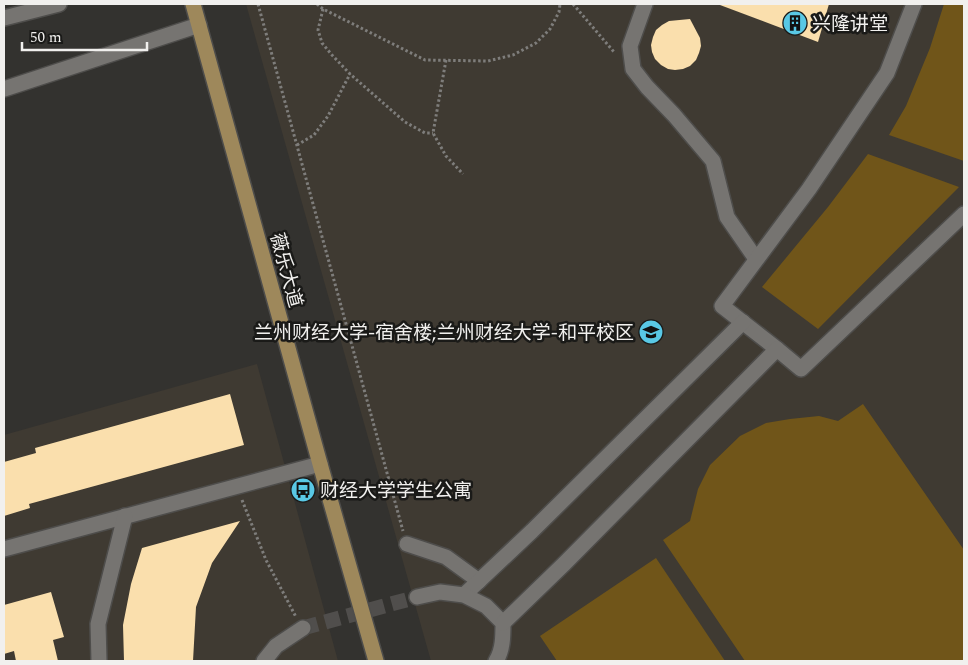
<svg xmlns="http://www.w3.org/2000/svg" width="968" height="665" font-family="Spectral,'Noto Sans SC',serif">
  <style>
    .built { fill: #3f3a32 }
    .green { fill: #705519 }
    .building { fill: #fadfad }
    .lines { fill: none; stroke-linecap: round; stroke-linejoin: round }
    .minor-tunnel { stroke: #504e4c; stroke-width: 15; stroke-dasharray: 15 8; stroke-linecap: butt }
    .minor-casing { stroke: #4e4d4b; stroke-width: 18 }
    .major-casing { stroke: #4e4d4b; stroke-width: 18 }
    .path { stroke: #7e7d7b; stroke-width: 3; stroke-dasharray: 2.5 2.5; stroke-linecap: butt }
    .minor { stroke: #767471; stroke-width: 15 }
    .major { stroke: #9e885b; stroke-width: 15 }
    .labels { text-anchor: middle; stroke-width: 5; stroke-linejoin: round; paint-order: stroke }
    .poi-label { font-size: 19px; fill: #f1f0ee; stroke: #1a1a18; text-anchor: start }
    .street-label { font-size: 19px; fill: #f1f0ee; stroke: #1a1a18 }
  </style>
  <rect width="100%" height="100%" fill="#33322f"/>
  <!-- built -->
  <g class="built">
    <path d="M 246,4 L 964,4 L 964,661 L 431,661 Z"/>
    <path d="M 257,364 L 338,661 L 4,661 L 4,435 Z"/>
  </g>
  <!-- green -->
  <g class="green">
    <path d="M 944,4 L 964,4 L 964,161 L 889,135 L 906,106 L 930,48 Z"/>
    <path d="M 868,154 L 959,187 L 818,329 L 762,287 L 828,207 Z"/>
    <path d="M 863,404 L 964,550 L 964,661 L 745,661 L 663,540 L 690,521 L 698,489 L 710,465 L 740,436 L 766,423 L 790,419 L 819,416 L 838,421 Z"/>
    <path d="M 656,558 L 725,661 L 557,661 L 540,636 Z"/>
  </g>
  <!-- building -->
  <g class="building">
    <path d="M 721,4 L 829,4 L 818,42 L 720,5 Z"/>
    <path d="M 690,19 L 700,38 L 701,46 L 699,53 L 696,60 L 690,66 L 683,69 L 675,70 L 668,69 L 661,65 L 655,59 L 652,52 L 651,45 L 653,37 L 656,30 L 662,25 L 669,21 Z"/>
    <path d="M 230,394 L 244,445 L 29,504 L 30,508 L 4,516 L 4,462 L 36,453 L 35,448 Z"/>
    <path d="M 240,521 L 212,563 L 196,607 L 193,661 L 124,661 L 123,625 L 131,584 L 142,548 Z"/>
    <path d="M 51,592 L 64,637 L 53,640 L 58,661 L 16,661 L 14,651 L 4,654 L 4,605 Z"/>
  </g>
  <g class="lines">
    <!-- minor-tunnel -->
    <path class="minor-tunnel" d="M 303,628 L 417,597"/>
    <defs>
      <g id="minor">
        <path d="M 645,4 L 630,46 L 633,69 L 647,87 L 674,115 L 713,161 L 727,217 L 756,259"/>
        <path d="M 4,18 L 59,4"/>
        <path d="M 4,89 L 199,25"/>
        <path d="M 777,349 L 722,306 L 809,189 L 887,73 L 914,4"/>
        <path d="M 407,544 L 446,557 L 479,581"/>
        <path d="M 4,549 L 320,464"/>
        <path d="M 464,595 L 532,531 L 743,322"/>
        <path d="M 417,597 L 440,592 L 464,595 L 486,606 L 503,623 C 503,636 503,650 496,661"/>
        <path d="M 503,623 L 564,564 L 777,349 L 801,369 L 964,214"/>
        <path d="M 99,661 L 98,624 L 125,516"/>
        <path d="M 264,661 L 276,646 L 303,628"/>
      </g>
      <path id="major" d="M 193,4 L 320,464 L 376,661"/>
    </defs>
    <!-- minor casing -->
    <use href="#minor" class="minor-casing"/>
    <!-- major casing -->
    <use href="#major" class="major-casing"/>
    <!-- path -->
    <g class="path">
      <path d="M 258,4 L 403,531"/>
      <path d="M 317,4 L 323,9 L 425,60 L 488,61 L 513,55 L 536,43 L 550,29 L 559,12 L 560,4"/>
      <path d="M 573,4 L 614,52"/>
      <path d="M 323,9 L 318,30 L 322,43 L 332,55 L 350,74 L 405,122 L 425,133 L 433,133"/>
      <path d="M 446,60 L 433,133 L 446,156 L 463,174"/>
      <path d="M 297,145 L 314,135 L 328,116 L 350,74"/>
      <path d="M 242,500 L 266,560 L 296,617"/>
    </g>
    <!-- minor -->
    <use href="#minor" class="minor"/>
    <!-- major -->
    <use href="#major" class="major"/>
  </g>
  <!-- icons -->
  <defs>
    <symbol id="building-disc" viewBox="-11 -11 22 22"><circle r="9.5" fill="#59c8e5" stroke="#1a1a18"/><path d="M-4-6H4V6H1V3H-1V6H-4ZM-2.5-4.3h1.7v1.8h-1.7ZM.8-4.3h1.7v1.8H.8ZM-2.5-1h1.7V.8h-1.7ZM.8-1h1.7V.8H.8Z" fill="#111"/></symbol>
    <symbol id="university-disc" viewBox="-11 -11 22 22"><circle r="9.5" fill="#59c8e5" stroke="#1a1a18"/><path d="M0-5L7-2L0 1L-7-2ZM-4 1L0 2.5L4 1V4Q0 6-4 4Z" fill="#111"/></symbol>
    <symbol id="bus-disc" viewBox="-11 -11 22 22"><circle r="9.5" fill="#59c8e5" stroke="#1a1a18"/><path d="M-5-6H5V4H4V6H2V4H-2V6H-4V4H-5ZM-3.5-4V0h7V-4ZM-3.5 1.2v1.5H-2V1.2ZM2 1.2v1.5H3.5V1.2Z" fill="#111"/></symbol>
  </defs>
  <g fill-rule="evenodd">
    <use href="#building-disc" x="781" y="9" width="28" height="28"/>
    <use href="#university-disc" x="637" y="318" width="28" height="28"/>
    <use href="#bus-disc" x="289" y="476" width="28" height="28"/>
  </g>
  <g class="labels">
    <!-- poi labels -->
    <g class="poi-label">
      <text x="812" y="30">兴隆讲堂</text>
      <text x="634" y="339" text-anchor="end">兰州财经大学-宿舍楼;兰州财经大学-和平校区</text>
      <text x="320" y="497">财经大学学生公寓</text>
    </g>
    <!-- street labels -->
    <g class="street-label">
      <text transform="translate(287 270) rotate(75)" y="7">薇乐大道</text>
    </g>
  </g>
  <!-- border -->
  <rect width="968" height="665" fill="none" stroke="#f1f0ee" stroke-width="10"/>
  <!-- scale -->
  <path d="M22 42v8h125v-8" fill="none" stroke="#f1f0ee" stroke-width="2.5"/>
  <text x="30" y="42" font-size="15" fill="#f1f0ee" stroke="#1a1a18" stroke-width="4" paint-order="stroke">50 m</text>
</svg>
